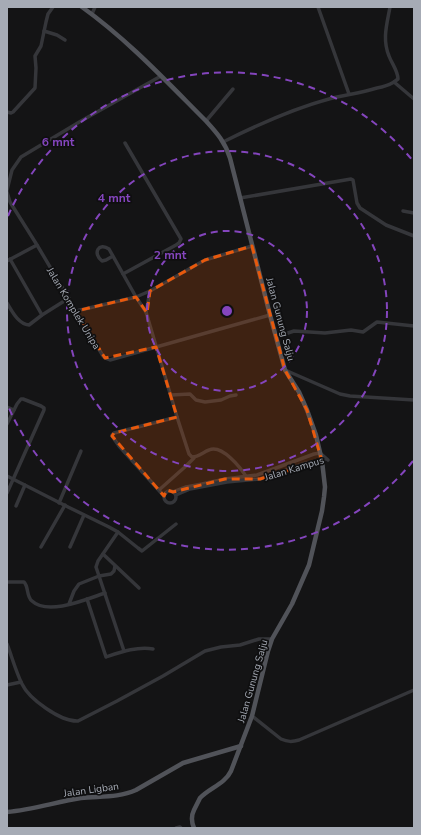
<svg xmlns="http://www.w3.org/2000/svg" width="421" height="835" font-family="'Nunito Sans',sans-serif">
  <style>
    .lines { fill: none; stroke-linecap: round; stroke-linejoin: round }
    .minor { stroke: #35363a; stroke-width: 3.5 }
    .major { stroke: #515359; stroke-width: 4.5 }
    .marked { fill: #e8590c; fill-opacity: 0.2; stroke: #e8590c; stroke-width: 3; stroke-dasharray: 8 5; stroke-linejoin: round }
    .ring { fill: none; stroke: #8445bd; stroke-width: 2; stroke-dasharray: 7 5 }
    .labels { text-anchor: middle; stroke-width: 3.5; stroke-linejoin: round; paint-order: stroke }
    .street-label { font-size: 10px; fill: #a6abb5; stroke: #0f0f10 }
    .centre { fill: #8445bd; stroke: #0f0f10; stroke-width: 2 }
    .ring-label { font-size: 12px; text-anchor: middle; font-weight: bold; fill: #8445bd; stroke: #0f0f10; stroke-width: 3.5; stroke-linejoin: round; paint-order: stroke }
  </style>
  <rect width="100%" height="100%" fill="#141415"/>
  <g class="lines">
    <!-- minor -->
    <g class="minor">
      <path d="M 318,7 L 349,94"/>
      <path d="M 390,7 C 387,24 382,39 389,56 C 392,64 398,71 398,79 L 394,82"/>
      <path d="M 92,14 L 95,7"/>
      <path d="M 44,31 L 57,35 L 65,40"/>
      <path d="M 7,112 L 11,113 L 13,112 L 35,88 L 36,68 L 35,56 L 41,46 L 46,22 L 48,14 L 53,7"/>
      <path d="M 206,121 L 233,89"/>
      <path d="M 223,142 C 257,125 292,109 329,99 C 345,95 361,93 377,88 C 383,87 389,85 394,82 L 414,99"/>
      <path d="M 7,190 L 12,170 L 21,157 L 81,121 L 161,76"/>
      <path d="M 7,192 L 10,202 L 37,245 L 103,356 L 105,358 L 110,360 L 270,315"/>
      <path d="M 240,198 L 351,179 L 353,180 L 357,203 L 360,208 L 386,225 L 414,236"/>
      <path d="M 403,211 L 414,213"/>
      <path d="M 113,256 L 106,260 L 102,261 C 92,253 99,242 109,249 L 136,297 L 146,312 L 177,417 L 114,433 L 112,435 L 112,436 L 119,446 L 164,496"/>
      <path d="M 10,259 L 42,315"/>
      <path d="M 7,261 L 37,245"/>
      <path d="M 123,274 L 176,245 L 179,243 L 181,239 L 125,143"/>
      <path d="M 7,303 C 12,311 18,324 29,325 L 42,315 L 69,298"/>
      <path d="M 76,311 L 136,297 L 150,291 L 205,260 L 252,246"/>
      <path d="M 146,312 L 150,291"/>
      <path d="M 276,337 L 294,331 L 325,333 L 351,330 L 363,332 L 377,322 L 414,326"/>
      <path d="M 285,370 L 340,394 L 350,396 L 414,400"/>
      <path d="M 171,395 L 190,394 L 196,400 L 205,402 L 221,400 L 230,396 L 236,395"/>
      <path d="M 7,407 L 14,410"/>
      <path d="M 177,417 L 189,454 L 192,457 C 199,457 203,452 209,450 C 222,444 241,468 247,478"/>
      <path d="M 7,424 L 17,404 L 21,399 L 23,399 L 41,406 L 44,408 L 44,410 L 7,493"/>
      <path d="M 7,476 L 68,507 L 109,527 L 118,532 L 138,548 L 142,551 L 176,524"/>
      <path d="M 159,490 L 186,466 L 194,458"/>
      <circle cx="170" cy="497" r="6"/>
      <path d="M 173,492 L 186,487 L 202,484 L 225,479 L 257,475 L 314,454 L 320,453 L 328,460"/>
      <path d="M 176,495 L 190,489 L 227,482 L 260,479 L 306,463 L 324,460"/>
      <path d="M 59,503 L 81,451"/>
      <path d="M 16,506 L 25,485"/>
      <path d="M 118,532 L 98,561 L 96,567 L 124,651"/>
      <path d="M 41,547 L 65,505"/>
      <path d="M 70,547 L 84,515"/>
      <path d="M 103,554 L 139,588"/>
      <path d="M 7,582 L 24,582 C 29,587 26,596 32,601 C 48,616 87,599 105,593"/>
      <path d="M 87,599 L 106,657 C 121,652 138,646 153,649"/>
      <path d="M 69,604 L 74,591 L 79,584 L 99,576 L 111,574 L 114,571 L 115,566"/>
      <path d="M 7,644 C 12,657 16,672 22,684 C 29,699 61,722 78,721 L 117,701 L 163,676 L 205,651 L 221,647 L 240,645 L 259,639 L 272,639"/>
      <path d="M 7,685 L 21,682"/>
      <path d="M 252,716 L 281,739 C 288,742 292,742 299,740 L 414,690"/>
      <path d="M 176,828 L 180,827 L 181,828"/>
    </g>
    <!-- major -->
    <g class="major">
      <path d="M 82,7 C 128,40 166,81 206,121 C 217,133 225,142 230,158 L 270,315 L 285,370 L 299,392 L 307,410 L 316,435 L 322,461 L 325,487 L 324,497 L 322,511 L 309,565 L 292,604 L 272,639 L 268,651 L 252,716 L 231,771 C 225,784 209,788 200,798 C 198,802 196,806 194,810 C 191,816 191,821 194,828"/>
      <path d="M 7,812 C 32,810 56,802 81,798 C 99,796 119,798 136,790 L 183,763 L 241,746"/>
    </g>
  </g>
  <!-- marked area -->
  <path class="marked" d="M 252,246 L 285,370 L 307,410 L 322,461 L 260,479 L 225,479 L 173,492 L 167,490 L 164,496 L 112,436 L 114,433 L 177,417 L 156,347 L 105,358 L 76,311 L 136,297 L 147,313 L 150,291 L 205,260 Z"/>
  <!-- distance rings -->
  <g class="ring">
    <circle cx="227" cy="311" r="80"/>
    <circle cx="227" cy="311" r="160"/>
    <path d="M413 461A239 239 0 0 1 8 406M8 216A239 239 0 0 1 413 161"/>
  </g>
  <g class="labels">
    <!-- street labels -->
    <g class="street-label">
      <text transform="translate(74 308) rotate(59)" y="4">Jalan Komplek Unipa</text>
      <text transform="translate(281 319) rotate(75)" y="4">Jalan Gunung Salju</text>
      <text transform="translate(294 468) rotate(-17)" y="4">Jalan Kampus</text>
      <text transform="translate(252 681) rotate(-74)" y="4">Jalan Gunung Salju</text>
      <text transform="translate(91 789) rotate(-8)" y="4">Jalan Ligban</text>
    </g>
  </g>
  <circle cx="227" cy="311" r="6" class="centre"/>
  <g class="ring-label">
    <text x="58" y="146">6 mnt</text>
    <text x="114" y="202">4 mnt</text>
    <text x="170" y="259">2 mnt</text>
  </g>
  <!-- border -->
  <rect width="421" height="835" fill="none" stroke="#a6abb5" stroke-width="16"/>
</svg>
